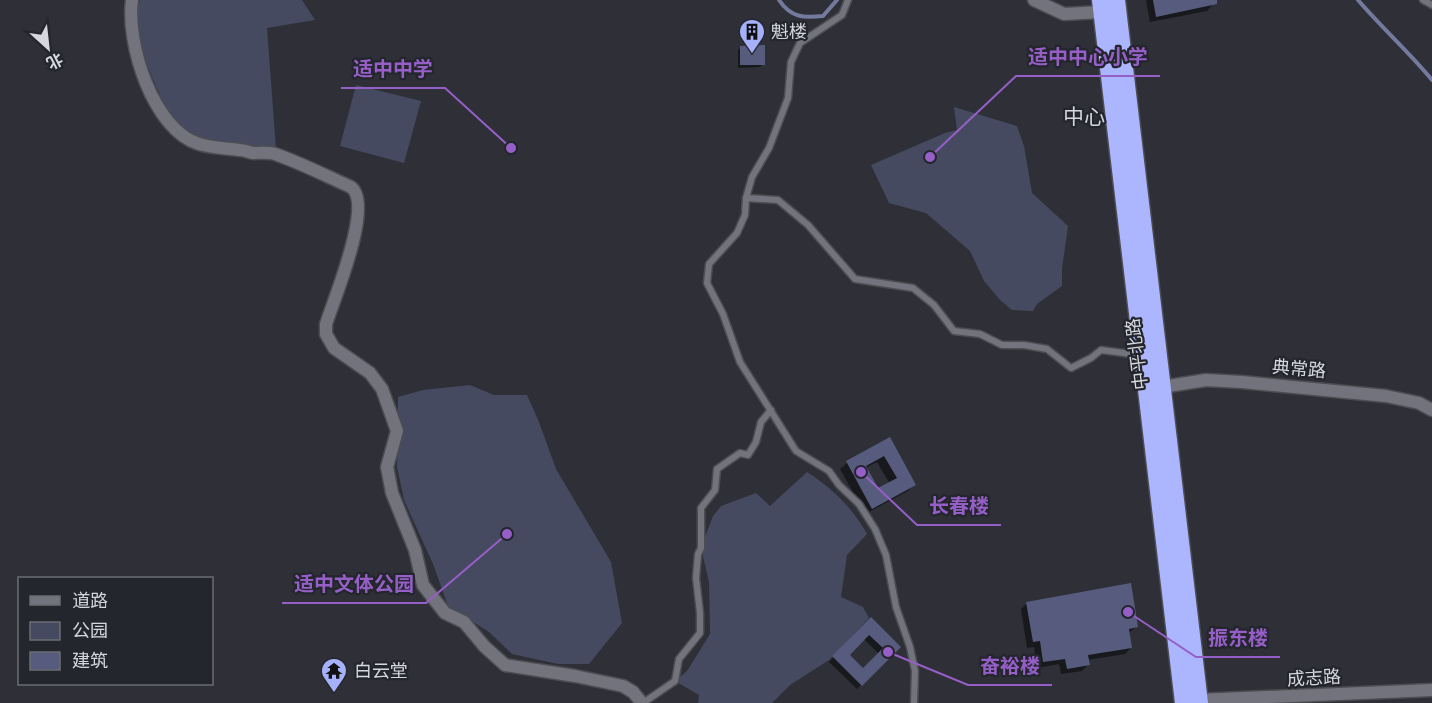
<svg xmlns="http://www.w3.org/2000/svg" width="1432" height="703" font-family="'Asap Condensed','Noto Sans SC',sans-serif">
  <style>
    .green { fill: #464a61 }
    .shadow { fill: #0007; fill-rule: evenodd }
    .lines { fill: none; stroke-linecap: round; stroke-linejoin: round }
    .stream { stroke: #747a9e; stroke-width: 4 }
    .building { fill: #575c7f; fill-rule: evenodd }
    .lane-casing { stroke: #4c4d53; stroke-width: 9 }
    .street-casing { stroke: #4c4d53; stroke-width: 15 }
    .highway-casing { stroke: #4c4d53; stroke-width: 21 }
    .lane { stroke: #72737c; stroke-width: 6 }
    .street { stroke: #72737c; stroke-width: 12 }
    .highway { stroke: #acb6fe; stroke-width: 18 }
    .labels { text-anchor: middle; stroke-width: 4.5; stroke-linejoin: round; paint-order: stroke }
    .poi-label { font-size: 18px; fill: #d6d7dc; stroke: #24262d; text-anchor: start }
    .street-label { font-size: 18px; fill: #d6d7dc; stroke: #24262d }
    .quarter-label { font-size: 21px; fill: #d6d7dc; stroke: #24262d }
    .leader { fill: none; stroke: #965fc8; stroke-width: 2 }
    .callout-dot { fill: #965fc8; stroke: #24262d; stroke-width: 2 }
    .callout-label { font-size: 20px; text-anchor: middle; font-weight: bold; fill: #965fc8; stroke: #24262d; stroke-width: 4.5; stroke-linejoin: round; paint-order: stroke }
  </style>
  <rect width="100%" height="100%" fill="#2e2f37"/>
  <!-- green -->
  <g class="green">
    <path d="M 140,0 L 302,0 L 315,20 L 267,28 L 276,149 L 227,145 L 199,138 L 171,121 L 141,51 L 136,13 Z"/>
    <path d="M 356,85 L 421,101 L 404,163 L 340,146 Z"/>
    <path d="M 954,107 L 1017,126 L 1024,146 L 1032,193 L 1068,226 L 1062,269 L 1062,286 L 1037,304 L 1033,311 L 1012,310 L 1000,300 L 984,281 L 970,251 L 926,213 L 889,203 L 871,165 L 945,133 L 957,130 Z"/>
    <path d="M 470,385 L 494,395 L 527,395 L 539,422 L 556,469 L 611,562 L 622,623 L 589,664 L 558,664 L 512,654 L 489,632 L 448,606 L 433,564 L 404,500 L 397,467 L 398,397 L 423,390 Z"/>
    <path d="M 807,472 C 833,489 852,507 867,534 L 847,555 L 841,597 L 863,607 L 869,618 L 829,660 L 790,685 L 772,703 L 698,703 L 699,695 L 675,681 L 687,671 L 710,634 L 709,582 L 701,548 L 713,516 L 721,506 L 756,493 L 770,506 Z"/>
  </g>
  <!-- shadow -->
  <g class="shadow">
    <path d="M 1146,0 L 1212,0 L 1213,4 L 1207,11 L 1150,22 Z"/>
    <path d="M 741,47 L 763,64 L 760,67 L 738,68 L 738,50 Z"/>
    <path d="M 890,440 L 914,484 L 908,491 L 865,514 L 840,469 L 847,463 ZM 877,462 L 890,484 L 877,490 L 865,468 Z"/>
    <path d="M 1027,603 L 1136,627 L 1129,633 L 1131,648 L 1125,654 L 1087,660 L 1088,665 L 1082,671 L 1061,674 L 1059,664 L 1037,668 L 1034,647 L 1027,648 L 1021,609 Z"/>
    <path d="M 871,619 L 899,647 L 857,689 L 829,662 ZM 863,638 L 879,654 L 863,670 L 847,655 Z"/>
  </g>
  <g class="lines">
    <!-- stream -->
    <g class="stream">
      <path d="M 779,0 C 791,18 804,18 823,16 L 837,0"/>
      <path d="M 1358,0 C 1382,28 1409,52 1432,80"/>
    </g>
  </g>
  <!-- building -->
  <g class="building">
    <path d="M 1153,0 L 1217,0 L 1217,4 L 1156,17 Z"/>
    <path d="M 765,45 L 765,65 L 740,65 L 740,46 Z"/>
    <path d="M 890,437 L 916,485 L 872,509 L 846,461 ZM 884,456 L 897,478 L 878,488 L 866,466 Z"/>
    <path d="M 1131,583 L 1138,627 L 1129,629 L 1132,648 L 1088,655 L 1090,665 L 1067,669 L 1065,659 L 1043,662 L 1040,641 L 1033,642 L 1026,602 Z"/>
    <path d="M 871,617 L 901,647 L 862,686 L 832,656 ZM 869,635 L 883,648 L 863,668 L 850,655 Z"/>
  </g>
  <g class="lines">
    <defs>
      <g id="lane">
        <path d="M 848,0 L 842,15 L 800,43 L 791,62 L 788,98 L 769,148 L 752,177 L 746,198 L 778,200 L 808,225 L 855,279 L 913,288 L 934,305 L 954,331 L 980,334 L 1002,345 L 1024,345 L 1047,349 L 1071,368 L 1091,358 L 1101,350 L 1139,355"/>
        <path d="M 1423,0 L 1432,5"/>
        <path d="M 746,198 L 745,215 L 737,233 L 709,264 L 707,283 L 723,314 L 740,362 L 796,451 L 829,471 L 839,485 L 859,504 L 875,529 L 886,555 L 896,607 L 910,647 L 915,671 L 914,703"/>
        <path d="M 643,703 L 675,681 L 679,659 L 700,633 L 700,613 L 696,578 L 698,554 L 701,548 L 701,508 L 715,490 L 717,469 L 740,453 L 748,455 L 756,442 L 761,422 L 771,410"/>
      </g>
      <g id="street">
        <path d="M 132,0 C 126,43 153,130 199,144 C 212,148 226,148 240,150 C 244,150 248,152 253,153 C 260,153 268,152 275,154 C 301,163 326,176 351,187 C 374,204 334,299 326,324 L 326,334 L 334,348 L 370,373 L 382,389 L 397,431 L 387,467 L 392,493 L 415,550 L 423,585 L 445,613 L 464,622 L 484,646 L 505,665 L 575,676 L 623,686 L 633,692 L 642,703"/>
        <path d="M 1034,0 L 1064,14 L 1102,12"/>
        <path d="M 1162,387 L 1206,380 L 1242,382 L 1386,396 L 1419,403 L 1432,410"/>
        <path d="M 1198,700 L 1432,690"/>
      </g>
      <g id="highway">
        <path d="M 1101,0 L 1184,703"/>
        <path d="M 1116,0 L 1199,703"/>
      </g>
    </defs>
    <!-- lane casing -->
    <use href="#lane" class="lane-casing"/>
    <!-- street casing -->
    <use href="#street" class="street-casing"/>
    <!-- highway casing -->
    <use href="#highway" class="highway-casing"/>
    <!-- lane -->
    <use href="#lane" class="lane"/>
    <!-- street -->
    <use href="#street" class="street"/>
    <!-- highway -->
    <use href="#highway" class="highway"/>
  </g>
  <!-- icons -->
  <defs>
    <symbol id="building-pin" viewBox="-11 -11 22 30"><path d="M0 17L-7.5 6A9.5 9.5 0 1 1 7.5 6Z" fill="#a6b1fc" stroke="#24262d"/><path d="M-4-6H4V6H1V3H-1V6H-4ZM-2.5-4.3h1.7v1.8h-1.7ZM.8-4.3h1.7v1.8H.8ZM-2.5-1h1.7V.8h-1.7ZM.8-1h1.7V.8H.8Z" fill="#111"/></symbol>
    <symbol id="temple-pin" viewBox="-11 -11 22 30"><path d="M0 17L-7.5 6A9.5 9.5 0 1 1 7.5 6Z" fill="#a6b1fc" stroke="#24262d"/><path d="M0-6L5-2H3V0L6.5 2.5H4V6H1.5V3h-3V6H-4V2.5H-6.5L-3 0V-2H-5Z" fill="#111"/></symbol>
  </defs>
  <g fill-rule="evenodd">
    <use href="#building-pin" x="737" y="17" width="30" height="40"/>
    <use href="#temple-pin" x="319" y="656" width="30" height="40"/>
  </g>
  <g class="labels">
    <!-- poi labels -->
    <g class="poi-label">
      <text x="771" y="38">魁楼</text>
      <text x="354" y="677">白云堂</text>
    </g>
    <!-- street labels -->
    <g class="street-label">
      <text transform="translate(1137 354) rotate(-97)" y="6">中平北路</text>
      <text transform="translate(1299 369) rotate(5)" y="6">典常路</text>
      <text transform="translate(1314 678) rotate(-3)" y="6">成志路</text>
    </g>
    <!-- quarter labels -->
    <g class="quarter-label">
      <text x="1084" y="124">中心</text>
    </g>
  </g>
  <!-- callouts -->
  <path class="leader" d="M930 157L1016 76H1160M511 148L445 88H341M861 472L917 525H1001M507 534L426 603H282M1128 612L1196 657H1280M888 652L968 685H1052"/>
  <g class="callout-dot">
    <circle cx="930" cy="157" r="6"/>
    <circle cx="511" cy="148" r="6"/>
    <circle cx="861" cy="472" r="6"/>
    <circle cx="507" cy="534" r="6"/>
    <circle cx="1128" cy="612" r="6"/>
    <circle cx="888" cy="652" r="6"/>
  </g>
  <g class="callout-label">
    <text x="1088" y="64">适中中心小学</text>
    <text x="393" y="76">适中中学</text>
    <text x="959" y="513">长春楼</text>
    <text x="354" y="591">适中文体公园</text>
    <text x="1238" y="645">振东楼</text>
    <text x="1010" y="673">奋裕楼</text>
  </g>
  <!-- legend -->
  <rect x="18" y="577" width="195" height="108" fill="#24262d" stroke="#6b6d73" stroke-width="1.5"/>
  <rect x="30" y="596" width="30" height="9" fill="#72737c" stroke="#6b6d73" stroke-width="1.5"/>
  <text x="72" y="607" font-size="18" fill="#d6d7dc">道路</text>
  <rect x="30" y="622" width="30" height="18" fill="#464a61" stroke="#6b6d73" stroke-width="1.5"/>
  <text x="72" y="637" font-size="18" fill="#d6d7dc">公园</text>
  <rect x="30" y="652" width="30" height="18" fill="#575c7f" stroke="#6b6d73" stroke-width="1.5"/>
  <text x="72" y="667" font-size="18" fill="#d6d7dc">建筑</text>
  <!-- north arrow -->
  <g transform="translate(48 48) rotate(153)" stroke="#24262d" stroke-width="4.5" paint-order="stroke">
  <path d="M0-4.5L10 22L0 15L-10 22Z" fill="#d6d7dc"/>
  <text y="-9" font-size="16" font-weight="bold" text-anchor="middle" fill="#d6d7dc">北</text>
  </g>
</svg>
